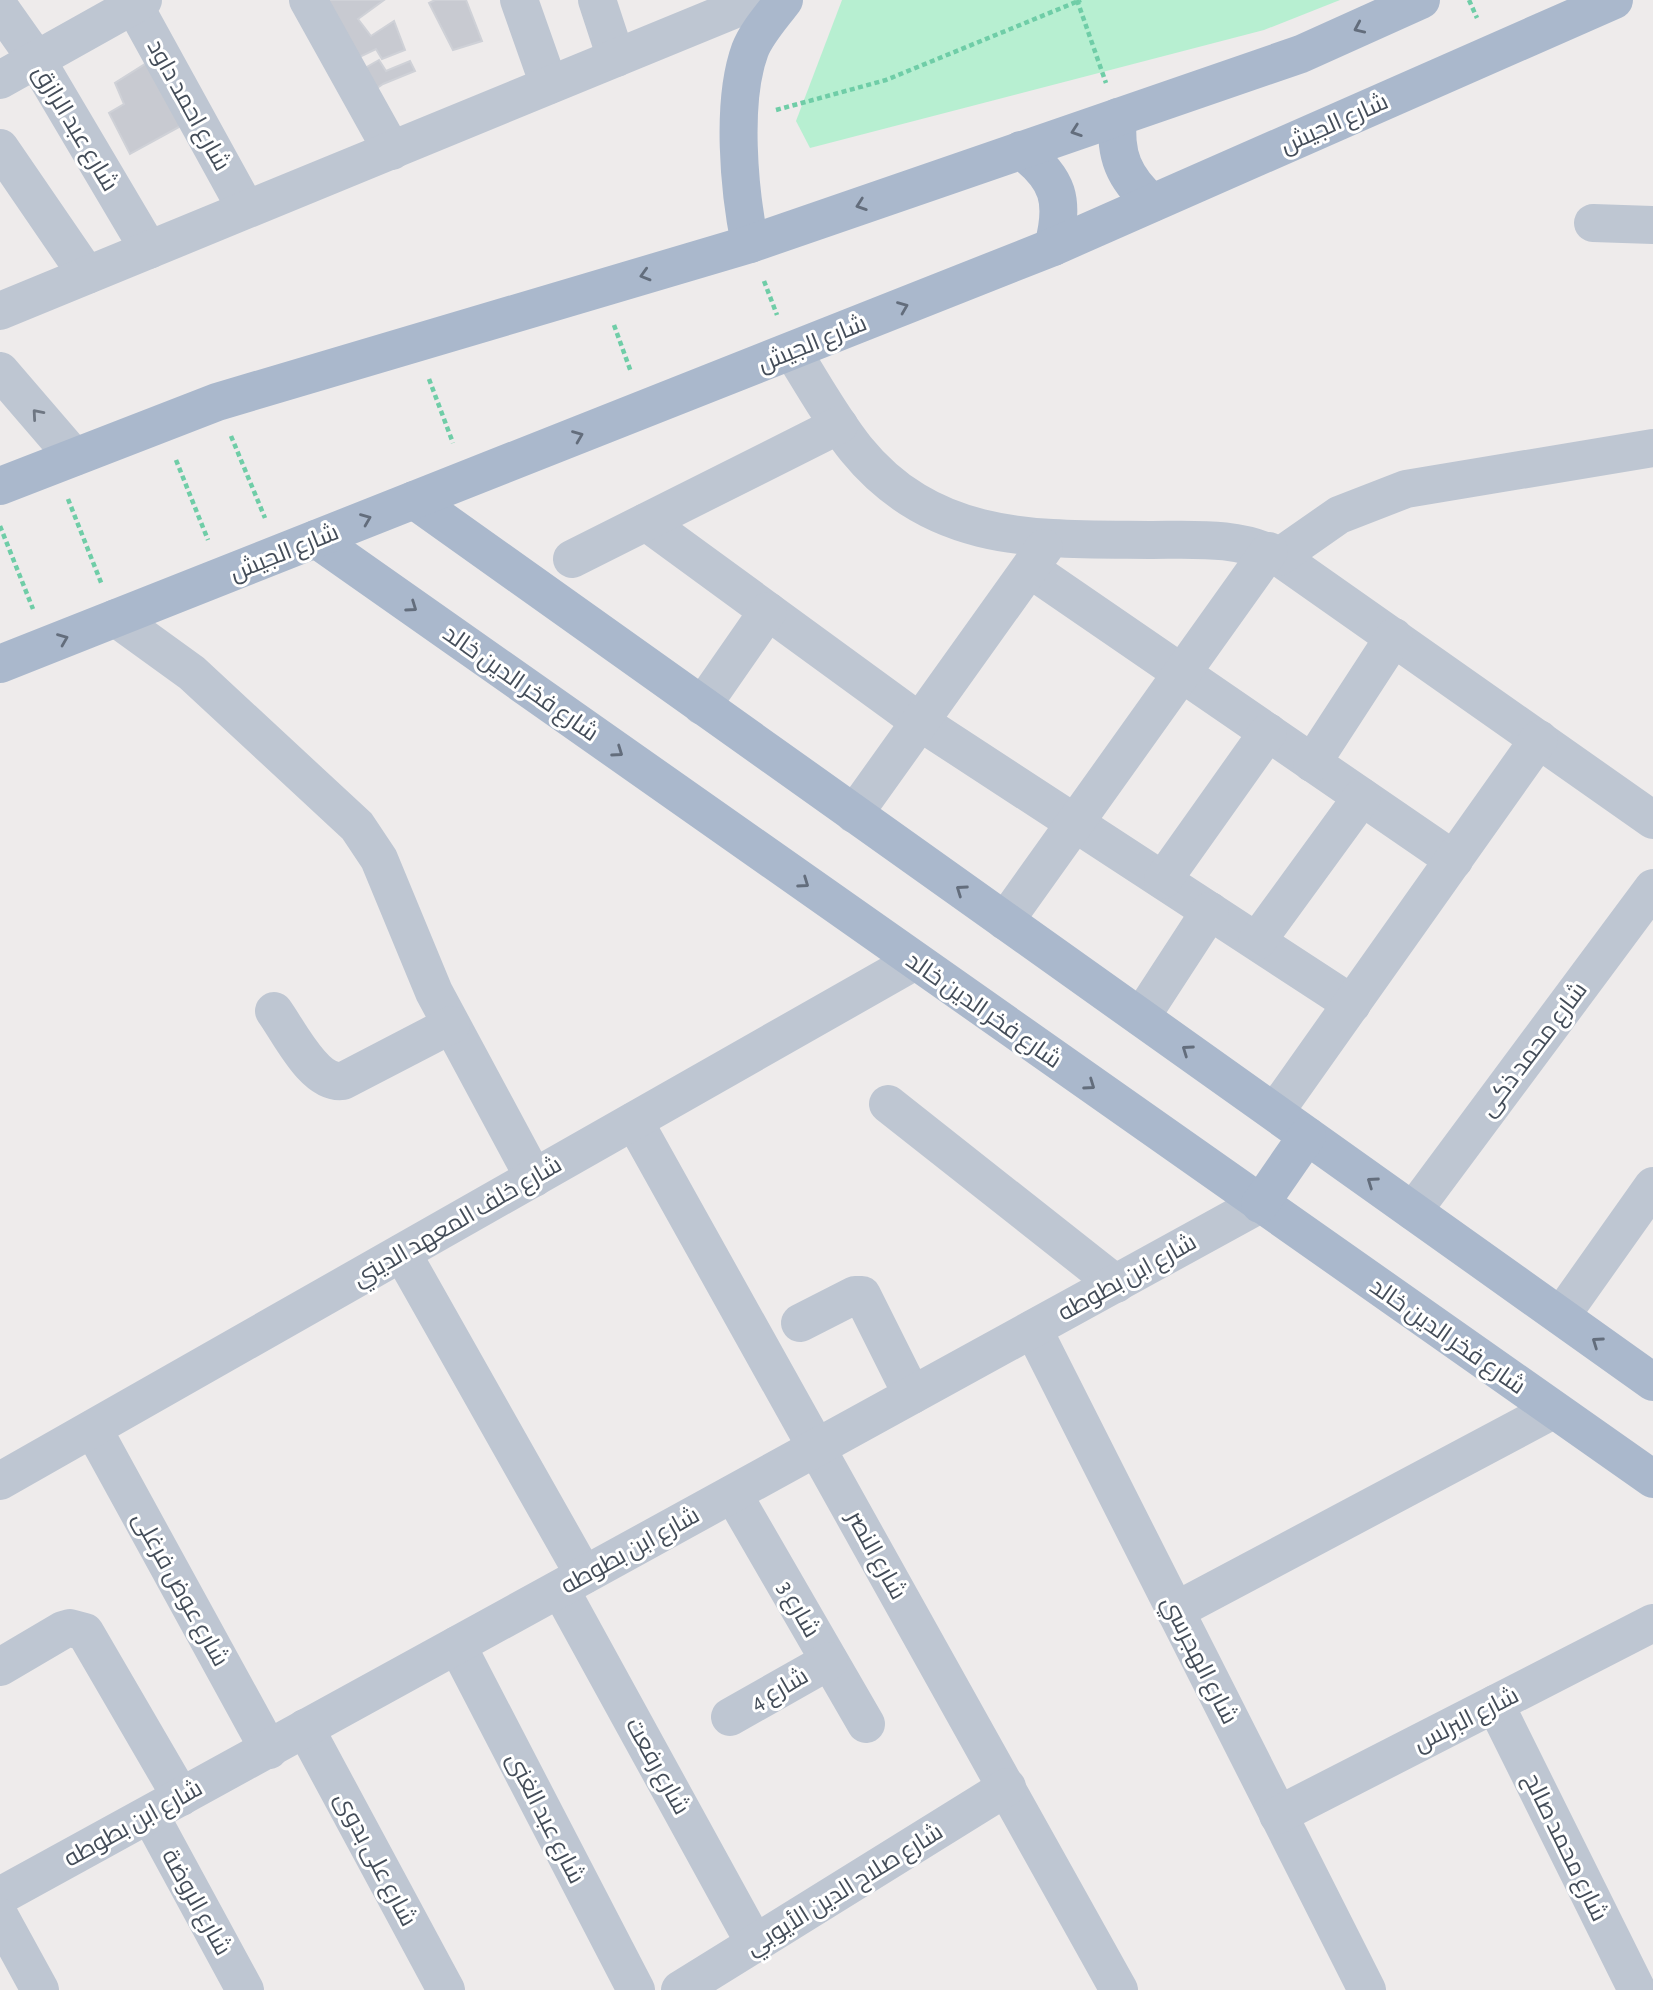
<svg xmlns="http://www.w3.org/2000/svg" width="1653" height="1990" font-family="'Alegreya Sans',Cairo,sans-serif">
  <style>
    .green { fill: #b7efd1 }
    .building { fill: #c8cad1; stroke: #cfd1d7; stroke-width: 2 }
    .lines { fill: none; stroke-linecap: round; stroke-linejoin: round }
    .path { stroke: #6fcda7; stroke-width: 4.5; stroke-dasharray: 5 3.5; stroke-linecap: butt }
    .minor { stroke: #bec6d2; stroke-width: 38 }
    .major { stroke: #aab8cc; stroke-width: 38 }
    .oneway { stroke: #636d7c }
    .oneway2 { stroke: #6f7783 }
    .labels { text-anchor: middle; stroke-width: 6; stroke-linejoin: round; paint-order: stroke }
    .street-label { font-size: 24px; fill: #444d59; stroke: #fff }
  </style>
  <rect width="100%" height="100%" fill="#eeebeb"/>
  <!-- green -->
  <path class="green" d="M 842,0 L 1340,0 L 1264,30 L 810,148 L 796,121 Z"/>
  <!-- building -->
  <g class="building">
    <path d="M 311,0 L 384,0 L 358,19 L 371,36 L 394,21 L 405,50 L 382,59 L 376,49 L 345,64 Z"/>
    <path d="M 435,0 L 466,0 L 482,41 L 453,50 L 429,3 Z"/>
    <path d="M 153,59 L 188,122 L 130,154 L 109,113 L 124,104 L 115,83 Z"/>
    <path d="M 379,60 L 386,71 L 410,61 L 415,71 L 383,84 L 364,97 L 353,75 Z"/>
  </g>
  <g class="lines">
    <!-- path -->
    <g class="path">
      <path d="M 1077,0 L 1106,83"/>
      <path d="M 1469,0 L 1477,18"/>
      <path d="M 776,110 L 886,80 L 1081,0"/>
      <path d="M 764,281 L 777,315"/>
      <path d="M 614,325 L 631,372"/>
      <path d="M 429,379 L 453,443"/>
      <path d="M 231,436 L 265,518"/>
      <path d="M 176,460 L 208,540"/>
      <path d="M 68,499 L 102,585"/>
      <path d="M 0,526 L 33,609"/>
    </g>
    <!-- minor -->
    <g class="minor">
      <path d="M 131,0 L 246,209"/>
      <path d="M 308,0 L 392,151"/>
      <path d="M 519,0 L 549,85"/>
      <path d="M 597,0 L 616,58"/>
      <path d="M 0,8 L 36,59 L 149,250"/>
      <path d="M 0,80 L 143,0"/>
      <path d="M 0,148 L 87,275"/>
      <path d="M 1593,223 L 1653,225"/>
      <path d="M 0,311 L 757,0"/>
      <path d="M 792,351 C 813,384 832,419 856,449 C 934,545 1038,539 1149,540 C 1194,540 1238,536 1279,557 L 1653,820"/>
      <path d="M 0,371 L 74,457"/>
      <path d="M 646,522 L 920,722 L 1352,1004"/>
      <path d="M 1279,557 L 1339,515 L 1406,489 L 1653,448"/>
      <path d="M 572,559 L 839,425"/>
      <path d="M 1030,569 L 1454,860"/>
      <path d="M 116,618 L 192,673 L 357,826 L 379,859 L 434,992 L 534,1178"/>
      <path d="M 702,706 L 768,611"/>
      <path d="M 1312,763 L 1394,637"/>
      <path d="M 854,814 L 1044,548"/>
      <path d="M 1163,880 L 1268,732"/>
      <path d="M 1005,921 L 1269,551"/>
      <path d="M 1257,941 L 1362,797"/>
      <path d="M 274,1011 C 290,1033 314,1085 343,1081 L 451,1025"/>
      <path d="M 1141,1017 L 1210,911"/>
      <path d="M 888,1104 L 1116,1284"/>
      <path d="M 1275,1112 L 1539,739"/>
      <path d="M 634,1121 L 1119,1990"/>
      <path d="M 1413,1211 L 1653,888"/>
      <path d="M 402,1253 L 584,1575"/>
      <path d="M 1561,1316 L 1653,1186"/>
      <path d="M 800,1323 L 855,1295 L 862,1295 L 912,1395"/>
      <path d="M 1033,1329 L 1367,1990"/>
      <path d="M 93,1429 L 269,1750"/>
      <path d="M 0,1481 L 915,961"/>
      <path d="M 733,1494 L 866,1724"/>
      <path d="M 560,1589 L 755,1944"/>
      <path d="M 1175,1611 L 1553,1410"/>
      <path d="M 457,1645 L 636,1990"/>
      <path d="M 0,1667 L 63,1630 L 70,1628 L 85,1632 L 181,1797"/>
      <path d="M 1495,1704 L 1637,1990"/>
      <path d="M 730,1717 L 829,1661"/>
      <path d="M 305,1728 L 446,1990"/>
      <path d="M 150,1815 L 245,1990"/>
      <path d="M 1278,1815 L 1653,1623"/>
      <path d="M 0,1896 L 1260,1204"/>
      <path d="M 0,1917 L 40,1990"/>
      <path d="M 680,1990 L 1007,1787"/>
    </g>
    <!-- major -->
    <g class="major">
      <path d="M 1118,117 C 1114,155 1124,178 1152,203"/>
      <path d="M 1021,150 C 1059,179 1065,201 1053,247"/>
      <path d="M 750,244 C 739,190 731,102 750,50 C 757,32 773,15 784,0"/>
      <path d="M 0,486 L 217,402 L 750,244 L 1301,54 L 1421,0"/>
      <path d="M 414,500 L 1653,1382"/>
      <path d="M 316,539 L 1653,1479"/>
      <path d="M 0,664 L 1053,247 L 1614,0"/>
      <path d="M 1260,1204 L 1307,1136"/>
    </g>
  </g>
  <!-- one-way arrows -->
  <defs><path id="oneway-chevron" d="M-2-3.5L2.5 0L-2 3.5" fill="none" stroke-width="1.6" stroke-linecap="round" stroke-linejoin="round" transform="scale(1.75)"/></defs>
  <g class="oneway">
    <use href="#oneway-chevron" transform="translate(1359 28) rotate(156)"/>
    <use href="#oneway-chevron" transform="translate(1076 131) rotate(161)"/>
    <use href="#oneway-chevron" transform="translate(861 205) rotate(161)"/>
    <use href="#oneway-chevron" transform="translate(645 275) rotate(164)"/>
    <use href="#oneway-chevron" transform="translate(903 307) rotate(-22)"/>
    <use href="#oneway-chevron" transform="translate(578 436) rotate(-22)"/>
    <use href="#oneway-chevron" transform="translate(366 519) rotate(-22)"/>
    <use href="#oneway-chevron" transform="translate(412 607) rotate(35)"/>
    <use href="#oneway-chevron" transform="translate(63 639) rotate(-22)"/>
    <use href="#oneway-chevron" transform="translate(618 752) rotate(35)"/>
    <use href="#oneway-chevron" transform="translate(804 883) rotate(35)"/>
    <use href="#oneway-chevron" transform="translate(961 890) rotate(-145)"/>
    <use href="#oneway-chevron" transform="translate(1187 1050) rotate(-145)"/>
    <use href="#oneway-chevron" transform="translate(1090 1085) rotate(35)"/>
    <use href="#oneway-chevron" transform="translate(1372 1182) rotate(-145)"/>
    <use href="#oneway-chevron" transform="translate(1597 1342) rotate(-145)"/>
  </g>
  <use class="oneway2" href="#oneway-chevron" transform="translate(37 414) rotate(-131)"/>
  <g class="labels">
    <!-- street labels -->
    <g class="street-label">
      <text transform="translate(189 105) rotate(61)" y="8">شارع احمد داود</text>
      <text transform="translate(1334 123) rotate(-24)" y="8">شارع الجيش</text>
      <text transform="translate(76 128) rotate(59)" y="8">شارع عبد الرازق</text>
      <text transform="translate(812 343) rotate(-22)" y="8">شارع الجيش</text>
      <text transform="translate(284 552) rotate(-22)" y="8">شارع الجيش</text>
      <text transform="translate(521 683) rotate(35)" y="8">شارع فخر الدين خالد</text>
      <text transform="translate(984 1010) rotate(35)" y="8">شارع فخر الدين خالد</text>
      <text transform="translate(1533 1049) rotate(-53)" y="8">شارع محمد ذكى</text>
      <text transform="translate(457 1221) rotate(-30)" y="8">شارع خلف المعهد الديني</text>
      <text transform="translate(1127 1277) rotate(-29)" y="8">شارع ابن بطوطه</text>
      <text transform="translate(1448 1336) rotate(35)" y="8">شارع فخر الدين خالد</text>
      <text transform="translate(630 1550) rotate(-29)" y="8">شارع ابن بطوطه</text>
      <text transform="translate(877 1555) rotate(61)" y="8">شارع النصر</text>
      <text transform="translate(181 1589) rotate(61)" y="8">شارع عوض فرغلى</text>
      <text transform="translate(799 1609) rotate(60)" y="8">شارع 3</text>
      <text transform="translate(1200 1660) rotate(63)" y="8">شارع الهجرسي</text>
      <text transform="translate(779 1689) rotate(-30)" y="8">شارع 4</text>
      <text transform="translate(1466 1719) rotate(-27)" y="8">شارع البرلس</text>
      <text transform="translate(658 1766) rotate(61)" y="8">شارع رفعت</text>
      <text transform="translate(546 1818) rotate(63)" y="8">شارع عبد الغنى</text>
      <text transform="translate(133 1823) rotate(-29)" y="8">شارع ابن بطوطه</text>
      <text transform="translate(1566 1847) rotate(64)" y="8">شارع محمد صالح</text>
      <text transform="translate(376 1859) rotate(62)" y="8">شارع على بدوى</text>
      <text transform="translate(844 1889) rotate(-32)" y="8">شارع صلاح الدين الأيوبي</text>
      <text transform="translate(197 1902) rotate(61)" y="8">شارع الروضة</text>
    </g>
  </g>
</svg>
